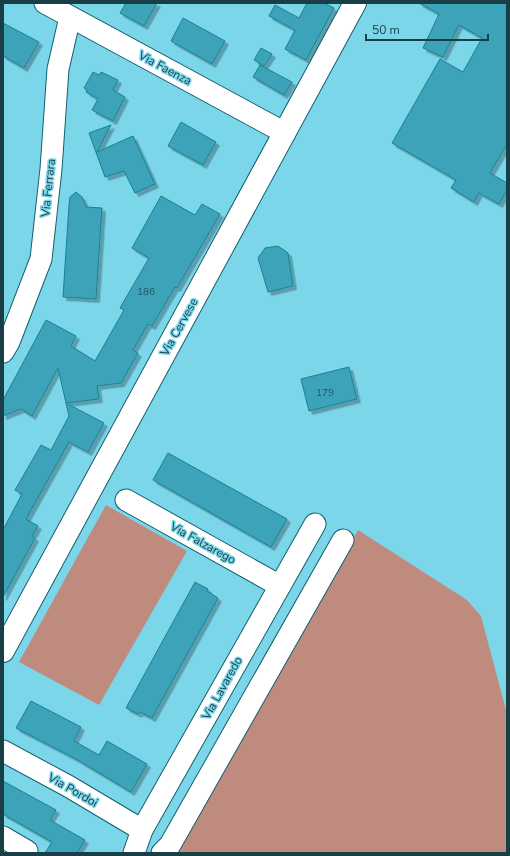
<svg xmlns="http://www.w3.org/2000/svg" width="510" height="856" font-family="'Nunito Sans',sans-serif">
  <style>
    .green { fill: #c08b7f }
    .building { fill: #3ca3b8; stroke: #1a8093; filter: url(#shadow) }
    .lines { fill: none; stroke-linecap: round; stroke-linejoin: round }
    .minor-casing { stroke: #125f6d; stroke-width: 23 }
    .major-casing { stroke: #125f6d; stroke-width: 24 }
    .minor { stroke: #fff; stroke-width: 21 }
    .major { stroke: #fff; stroke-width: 22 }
    .labels { text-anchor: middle; stroke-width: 3; stroke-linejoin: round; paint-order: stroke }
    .number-label { font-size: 10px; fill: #215762 }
    .street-label { font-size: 12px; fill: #183e46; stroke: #7cd6ea }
  </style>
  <defs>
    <filter id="shadow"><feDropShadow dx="3.5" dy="3.5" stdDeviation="0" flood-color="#0004"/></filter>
  </defs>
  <rect width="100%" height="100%" fill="#7cd6ea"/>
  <!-- green -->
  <g class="green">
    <path d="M 106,505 L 187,551 L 99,705 L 19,662 Z"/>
    <path d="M 358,530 L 467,600 L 481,616 L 507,714 L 507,853 L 174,853 Z"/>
  </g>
  <!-- building -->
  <g class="building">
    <path d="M 126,3 L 157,3 L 144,26 L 120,13 Z"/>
    <path d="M 307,3 L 324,3 L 334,8 L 306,60 L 285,49 L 295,30 L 269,16 L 275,5 L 299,18 Z"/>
    <path d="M 419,3 L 507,3 L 507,144 L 490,173 L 507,183 L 507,190 L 499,204 L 479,193 L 474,202 L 451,188 L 456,180 L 392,143 L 440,59 L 463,72 L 482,38 L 459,25 L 443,57 L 423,48 L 439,14 Z"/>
    <path d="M 183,18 L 225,41 L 212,64 L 171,41 Z"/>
    <path d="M 3,23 L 39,42 L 24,68 L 3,56 Z"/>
    <path d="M 261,48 L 272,54 L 264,66 L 254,60 Z"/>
    <path d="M 260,65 L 292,82 L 284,95 L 253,77 Z"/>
    <path d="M 93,72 L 99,75 L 101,72 L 118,80 L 113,90 L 125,97 L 113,121 L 92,110 L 98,99 L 86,92 L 87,90 L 84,88 Z"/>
    <path d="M 181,122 L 216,142 L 203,165 L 168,146 Z"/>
    <path d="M 111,125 L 97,152 L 133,136 L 155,184 L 135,193 L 124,171 L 105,177 L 89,133 Z"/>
    <path d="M 76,192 L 82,197 L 86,207 L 102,208 L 96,299 L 63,297 L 69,205 L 70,197 Z"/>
    <path d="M 161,196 L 195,215 L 202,204 L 220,214 L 177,288 L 175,287 L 152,326 L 148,324 L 133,350 L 138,353 L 121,383 L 97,386 L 99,399 L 66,403 L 58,368 L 32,416 L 21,409 L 3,416 L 3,400 L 46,320 L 76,336 L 71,346 L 95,361 L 124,310 L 120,308 L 149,258 L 132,248 Z"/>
    <path d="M 278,246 L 288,253 L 293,286 L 268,292 L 258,258 L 265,248 Z"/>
    <path d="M 349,367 L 357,399 L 309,411 L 301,379 Z"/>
    <path d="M 66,403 L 104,423 L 88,452 L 69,442 L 26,519 L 38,526 L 32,536 L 35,538 L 3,597 L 3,530 L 22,494 L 15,490 L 41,445 L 51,450 L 69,416 Z"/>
    <path d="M 168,453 L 287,519 L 271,547 L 153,480 Z"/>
    <path d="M 195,582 L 208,589 L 207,591 L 218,598 L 152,718 L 140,712 L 138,714 L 126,708 Z"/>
    <path d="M 31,701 L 81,727 L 74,741 L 99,755 L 107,741 L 147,764 L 131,792 L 76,759 L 16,728 Z"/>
    <path d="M 3,781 L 56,810 L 50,820 L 85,840 L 77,853 L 45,853 L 52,842 L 3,814 Z"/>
  </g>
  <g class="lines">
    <defs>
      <g id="minor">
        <path d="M 45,3 L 285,133"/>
        <path d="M 3,352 L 9,342 L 41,259 L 51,169 L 58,69 L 70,17"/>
        <path d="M 126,500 L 280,586"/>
        <path d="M 3,751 L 68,786 L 142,830"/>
        <path d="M 3,837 L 27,851 L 26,853"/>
        <path d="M 134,853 L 142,830 L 315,524"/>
        <path d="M 162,853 L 170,845 L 343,540"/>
      </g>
      <path id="major" d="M 3,651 L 355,3"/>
    </defs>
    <!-- minor casing -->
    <use href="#minor" class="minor-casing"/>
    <!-- major casing -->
    <use href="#major" class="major-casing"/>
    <!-- minor -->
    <use href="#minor" class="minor"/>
    <!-- major -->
    <use href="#major" class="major"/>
  </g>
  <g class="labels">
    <!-- number labels -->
    <g class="number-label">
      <text x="146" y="295">186</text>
      <text x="325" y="396">179</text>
    </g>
    <!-- street labels -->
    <g class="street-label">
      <text transform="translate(165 68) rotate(28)" y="4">Via Faenza</text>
      <text transform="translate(48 188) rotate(-84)" y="4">Via Ferrara</text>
      <text transform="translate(179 327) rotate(-61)" y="4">Via Cervese</text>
      <text transform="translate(203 543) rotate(29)" y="4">Via Falzarego</text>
      <text transform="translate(222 688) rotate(-61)" y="4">Via Lavaredo</text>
      <text transform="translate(73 790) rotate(30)" y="4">Via Pordoi</text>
    </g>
  </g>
  <!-- border -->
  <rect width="510" height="856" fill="none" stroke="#183e46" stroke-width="8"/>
  <!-- scale -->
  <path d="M366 34v6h122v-6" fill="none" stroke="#183e46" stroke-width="2"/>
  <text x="372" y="34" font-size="12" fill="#183e46" stroke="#7cd6ea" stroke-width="3" paint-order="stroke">50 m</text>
</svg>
